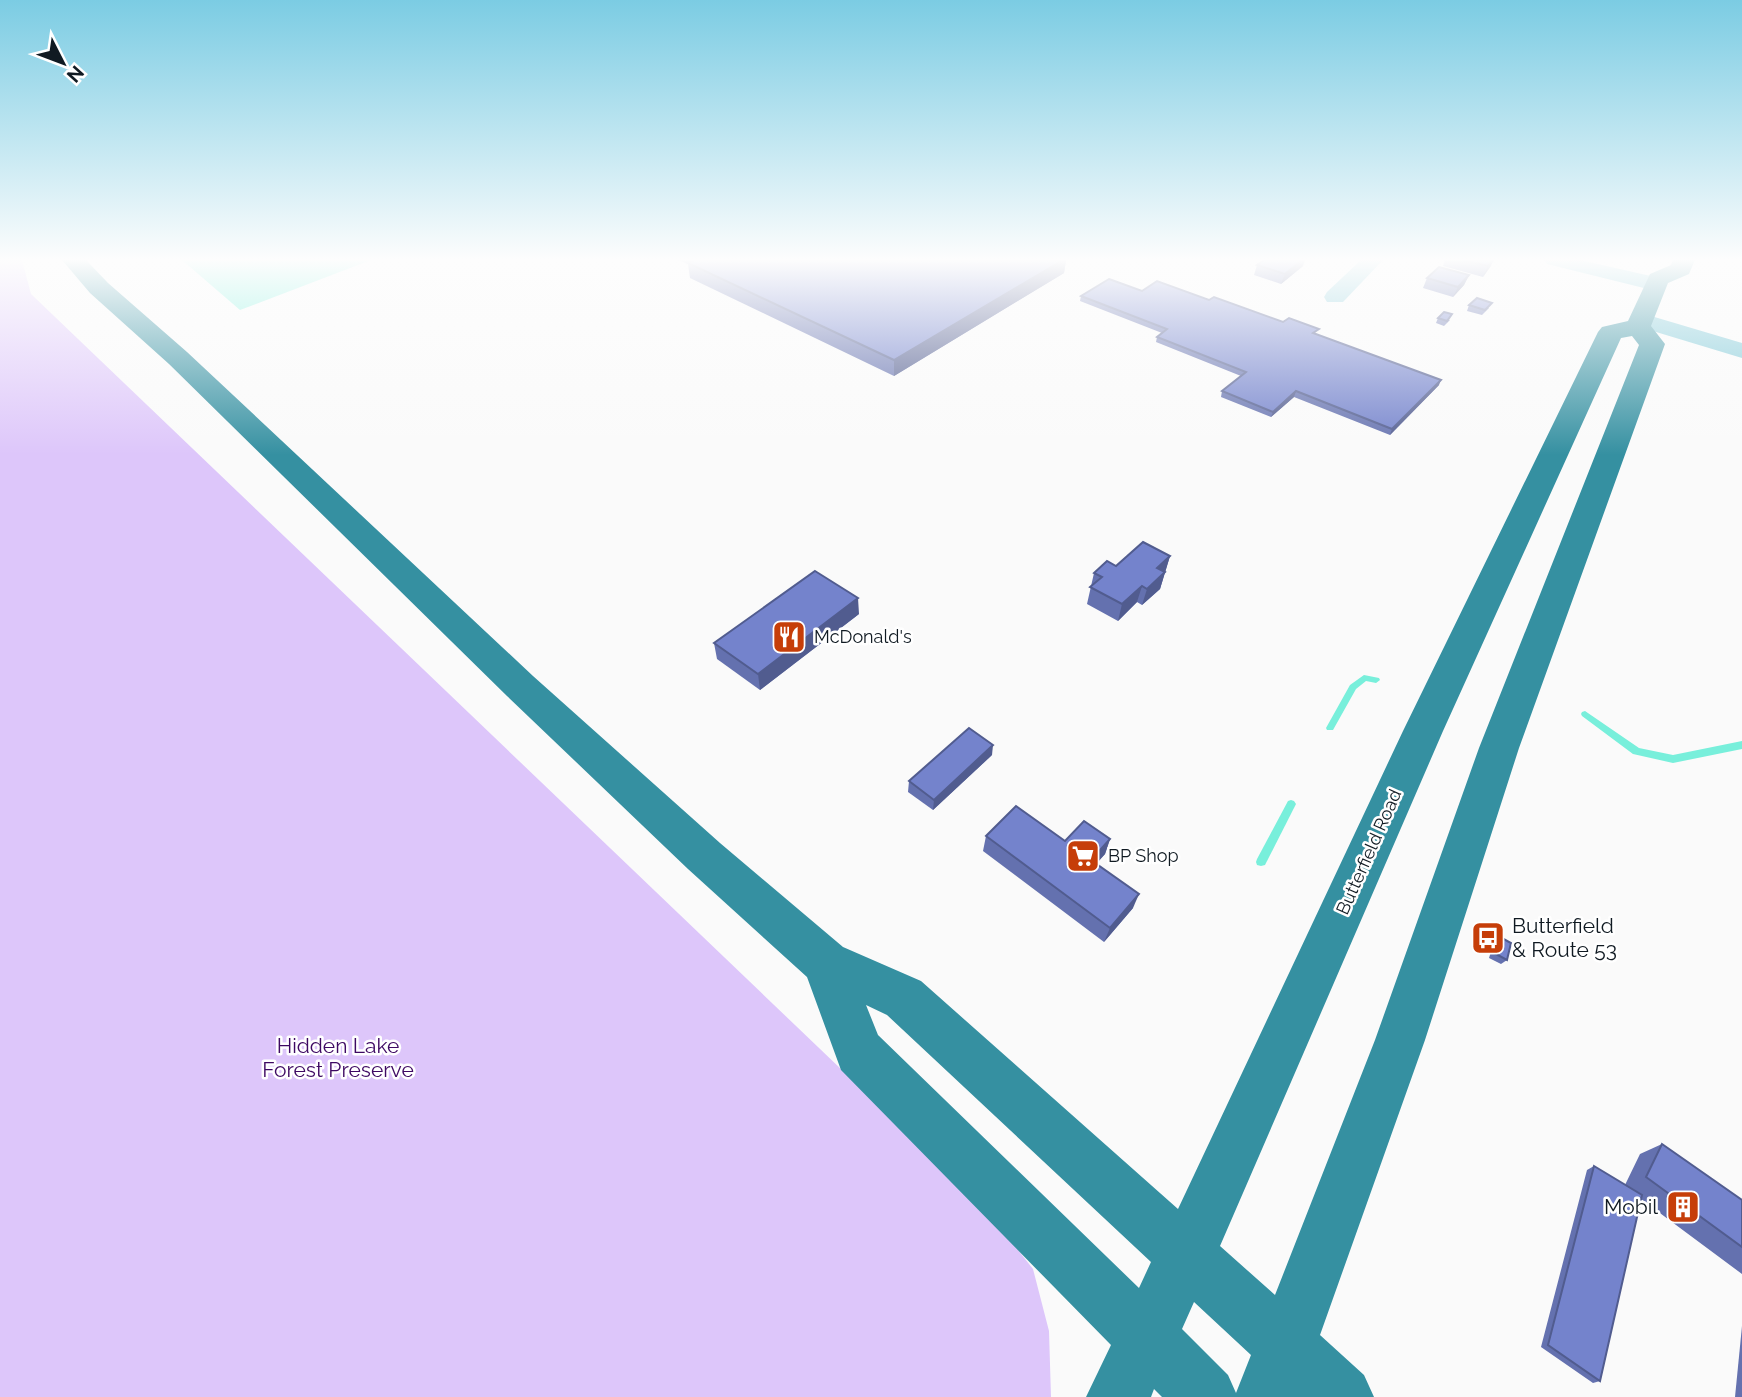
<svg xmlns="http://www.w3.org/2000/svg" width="1742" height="1397" font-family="Raleway,sans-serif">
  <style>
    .green { fill: #ddc6fa }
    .water { fill: #78efdb }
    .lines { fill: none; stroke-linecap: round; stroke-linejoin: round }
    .stream { fill: #78efdb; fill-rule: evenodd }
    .minor { fill: #7cc7d6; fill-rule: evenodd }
    .major { fill: #3590a1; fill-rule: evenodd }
    .wall { fill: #6471af }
    .shaded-wall { fill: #515c8f }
    .building { fill: #7483cc; stroke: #515c8f; stroke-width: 2 }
    .labels { text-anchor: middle; stroke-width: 5; stroke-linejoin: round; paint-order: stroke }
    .poi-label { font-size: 18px; fill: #101a22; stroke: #fff; text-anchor: start }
    .street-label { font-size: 18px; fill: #101a22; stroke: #fff }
    .near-poi-label { font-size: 21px; fill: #101a22; stroke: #fff; text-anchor: start }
    .near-park-label { font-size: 21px; fill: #3e0963; stroke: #fff }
  </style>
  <rect width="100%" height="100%" fill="#fafafa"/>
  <!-- green -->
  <path class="green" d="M 0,260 L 22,260 L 31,294 L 981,1203 L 1033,1269 L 1049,1331 L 1051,1397 L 0,1397 Z"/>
  <!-- water -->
  <path class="water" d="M 182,260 L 371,260 L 240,310 Z"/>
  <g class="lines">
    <!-- stream -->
    <g class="stream">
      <path d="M 1364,675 L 1379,678 L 1380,680 L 1376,683 L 1366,681 L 1356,689 L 1333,730 L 1327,730 L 1326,728 L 1350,685 Z"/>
      <path d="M 1585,711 L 1639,748 L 1673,755 L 1742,741 L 1742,749 L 1673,763 L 1633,754 L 1582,716 L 1581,714 L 1582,712 Z"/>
      <path d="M 1291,800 L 1294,801 L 1296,804 L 1265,865 L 1261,866 L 1257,865 L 1256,862 L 1257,859 L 1288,801 Z"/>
    </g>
    <!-- minor -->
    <g class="minor">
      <path d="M 1361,260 L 1383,260 L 1343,302 L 1327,302 L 1324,297 L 1327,292 Z"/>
      <path d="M 1544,260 L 1580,260 L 1664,279 L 1667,284 L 1664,289 L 1656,291 L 1547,264 Z"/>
      <path d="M 1641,313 L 1742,343 L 1742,358 L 1633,325 L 1630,320 L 1633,315 Z"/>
    </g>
    <!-- major -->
    <path class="major" d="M 62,260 L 86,260 L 108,283 L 187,352 L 533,676 L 720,843 L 843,947 L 921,981 L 1178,1209 L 1403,731 L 1598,332 L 1602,327 L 1628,321 L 1650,274 L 1671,265 L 1673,260 L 1695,260 L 1689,274 L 1668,283 L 1651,326 L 1665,344 L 1519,748 L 1425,1040 L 1320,1335 L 1364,1375 L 1374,1397 L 1162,1397 L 1154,1389 L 1151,1397 L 1086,1397 L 1111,1345 L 841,1070 L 807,977 L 688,869 L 507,696 L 169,364 L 90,293 ZM 1632,336 L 1639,345 L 1479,748 L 1375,1040 L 1275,1295 L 1220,1246 L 1443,731 L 1621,338 ZM 866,1005 L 887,1015 L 1151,1262 L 1139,1288 L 878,1035 ZM 1194,1302 L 1251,1355 L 1236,1393 L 1228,1375 L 1182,1329 Z"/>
  </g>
  <!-- wall -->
  <g class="wall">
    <path d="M 678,260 L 1066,260 L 1064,273 L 894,376 L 690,278 L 688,264 Z"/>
    <path d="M 1445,260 L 1494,260 L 1483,277 L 1443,266 Z"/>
    <path d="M 1257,265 L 1303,266 L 1281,284 L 1254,275 Z"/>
    <path d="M 1469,275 L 1464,285 L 1453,297 L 1423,288 L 1427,278 Z"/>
    <path d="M 1142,291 L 1209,300 L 1317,334 L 1439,385 L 1390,435 L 1294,397 L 1271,417 L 1221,397 L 1222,391 L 1241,376 L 1156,342 L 1157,337 L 1162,333 L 1080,301 L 1081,296 Z"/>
    <path d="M 1469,305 L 1489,308 L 1482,315 L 1467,311 Z"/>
    <path d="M 1438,318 L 1450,320 L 1444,326 L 1436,323 Z"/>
    <path d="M 1170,556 L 1160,589 L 1142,605 L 1137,602 L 1118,621 L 1087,604 L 1094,573 L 1116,566 Z"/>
    <path d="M 859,614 L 760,690 L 717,659 L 714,643 Z"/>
    <path d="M 992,755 L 933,810 L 908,792 L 909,781 Z"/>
    <path d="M 986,836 L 1065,841 L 1110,839 L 1105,854 L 1096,864 L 1133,908 L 1104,942 L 983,851 Z"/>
    <path d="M 1500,937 L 1507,960 L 1501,964 L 1489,958 L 1494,942 Z"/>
    <path d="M 1662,1144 L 1742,1200 L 1742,1274 L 1641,1199 L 1600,1381 L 1593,1383 L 1541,1347 L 1587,1170 L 1594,1166 L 1625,1185 L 1640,1154 Z"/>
    <path d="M 1742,1326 L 1742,1397 L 1735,1397 Z"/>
  </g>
  <!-- shaded-wall -->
  <g class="shaded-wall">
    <path d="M 1063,260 L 1066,260 L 1064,273 L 894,376 L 894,360 Z"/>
    <path d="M 1302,260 L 1305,260 L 1303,266 L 1281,284 L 1285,274 Z"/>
    <path d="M 1493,260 L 1491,266 L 1483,277 L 1488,266 Z"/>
    <path d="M 1469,275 L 1464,285 L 1453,297 L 1458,287 Z"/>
    <path d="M 1441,380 L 1439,385 L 1390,435 L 1392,429 Z"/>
    <path d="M 1296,391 L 1294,397 L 1271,417 L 1273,412 Z"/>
    <path d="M 1170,556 L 1160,589 L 1142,605 L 1147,589 L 1157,568 Z"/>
    <path d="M 1142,586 L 1137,602 L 1118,621 L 1122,604 Z"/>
    <path d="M 858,598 L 859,614 L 760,690 L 758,674 Z"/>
    <path d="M 993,745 L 992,755 L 933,810 L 934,800 Z"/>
    <path d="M 1110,839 L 1105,854 L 1086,875 L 1091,860 Z"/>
    <path d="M 1139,894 L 1133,908 L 1104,942 L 1110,928 Z"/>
  </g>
  <!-- building -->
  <g class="building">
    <path d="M 694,260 L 1063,260 L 894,360 L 688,263 Z"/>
    <path d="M 1264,260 L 1302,260 L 1285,274 L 1257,265 Z"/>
    <path d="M 1463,260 L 1493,260 L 1488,266 Z"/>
    <path d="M 1439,267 L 1469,275 L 1458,287 L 1427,278 Z"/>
    <path d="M 1109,279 L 1142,291 L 1157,281 L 1209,300 L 1214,297 L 1283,322 L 1289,318 L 1319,329 L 1313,333 L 1441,380 L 1392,429 L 1296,391 L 1273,412 L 1222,391 L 1246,372 L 1157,337 L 1167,329 L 1081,296 Z"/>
    <path d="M 1477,298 L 1492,303 L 1485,310 L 1469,305 Z"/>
    <path d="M 1444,312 L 1452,314 L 1447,321 L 1438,318 Z"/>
    <path d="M 1143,542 L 1170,556 L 1157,568 L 1165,572 L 1147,589 L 1142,586 L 1122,604 L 1090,587 L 1102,577 L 1094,573 L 1107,561 L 1116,566 Z"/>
    <path d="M 815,571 L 858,598 L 758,674 L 714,643 Z"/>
    <path d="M 969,728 L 993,745 L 934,800 L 909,781 Z"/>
    <path d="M 1016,806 L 1065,841 L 1084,821 L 1110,839 L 1091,860 L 1139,894 L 1110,928 L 986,836 Z"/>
    <path d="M 1500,937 L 1511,943 L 1507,960 L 1494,953 Z"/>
    <path d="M 1662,1144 L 1742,1200 L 1742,1247 L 1646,1177 Z"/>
    <path d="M 1594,1166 L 1642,1195 L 1600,1381 L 1548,1345 Z"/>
  </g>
  <!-- sky -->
  <linearGradient id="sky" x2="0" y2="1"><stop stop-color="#7bcce3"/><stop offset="0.57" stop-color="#fdfdfd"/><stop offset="1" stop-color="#fdfdfd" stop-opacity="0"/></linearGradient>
  <rect width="1742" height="455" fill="url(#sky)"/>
  <!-- icons -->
  <defs>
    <symbol id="restaurant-square" viewBox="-11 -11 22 22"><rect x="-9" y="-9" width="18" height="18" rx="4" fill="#c63e09" stroke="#fff"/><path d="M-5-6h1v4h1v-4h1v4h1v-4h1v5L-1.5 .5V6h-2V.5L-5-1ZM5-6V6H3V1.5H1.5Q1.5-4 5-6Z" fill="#fff"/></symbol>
    <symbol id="supermarket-square" viewBox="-11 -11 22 22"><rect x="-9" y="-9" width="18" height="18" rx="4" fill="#c63e09" stroke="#fff"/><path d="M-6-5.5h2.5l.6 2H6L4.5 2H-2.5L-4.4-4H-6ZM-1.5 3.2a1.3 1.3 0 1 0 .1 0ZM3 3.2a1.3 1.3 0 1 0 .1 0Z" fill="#fff"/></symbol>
    <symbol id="bus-square" viewBox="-11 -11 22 22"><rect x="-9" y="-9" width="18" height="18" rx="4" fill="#c63e09" stroke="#fff"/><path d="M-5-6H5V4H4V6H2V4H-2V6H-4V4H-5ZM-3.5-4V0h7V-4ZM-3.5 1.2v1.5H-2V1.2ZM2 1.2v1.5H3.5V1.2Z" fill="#fff"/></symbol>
    <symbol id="building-square" viewBox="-11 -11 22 22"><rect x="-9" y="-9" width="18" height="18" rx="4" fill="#c63e09" stroke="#fff"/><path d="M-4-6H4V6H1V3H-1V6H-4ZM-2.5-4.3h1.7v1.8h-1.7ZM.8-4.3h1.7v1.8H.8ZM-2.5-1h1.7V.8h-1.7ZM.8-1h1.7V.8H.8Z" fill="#fff"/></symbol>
  </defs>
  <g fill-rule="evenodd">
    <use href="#restaurant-square" x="770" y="618" width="38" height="38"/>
    <use href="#supermarket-square" x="1064" y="837" width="38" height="38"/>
    <use href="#bus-square" x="1469" y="919" width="38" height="38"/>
    <use href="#building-square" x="1664" y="1188" width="38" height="38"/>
  </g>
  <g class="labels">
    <!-- poi labels -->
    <g class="poi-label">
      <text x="814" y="643">McDonald's</text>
      <text x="1108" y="862">BP Shop</text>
    </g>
    <!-- street labels -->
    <g class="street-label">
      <text transform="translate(1369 852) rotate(-66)" y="6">Butterfield Road</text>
    </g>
    <!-- near-poi labels -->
    <g class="near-poi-label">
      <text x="1512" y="933">Butterfield<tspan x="1512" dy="24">&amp; Route 53</tspan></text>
      <text x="1658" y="1214" text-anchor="end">Mobil</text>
    </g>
    <!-- near-park labels -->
    <g class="near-park-label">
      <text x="338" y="1053">Hidden Lake<tspan x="338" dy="24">Forest Preserve</tspan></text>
    </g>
  </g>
  <!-- north arrow -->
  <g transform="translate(63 63) rotate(132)" stroke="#ffffff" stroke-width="5" paint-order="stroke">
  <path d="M0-5L12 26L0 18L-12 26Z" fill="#101a22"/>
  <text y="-10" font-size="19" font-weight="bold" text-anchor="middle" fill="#101a22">N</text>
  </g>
</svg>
